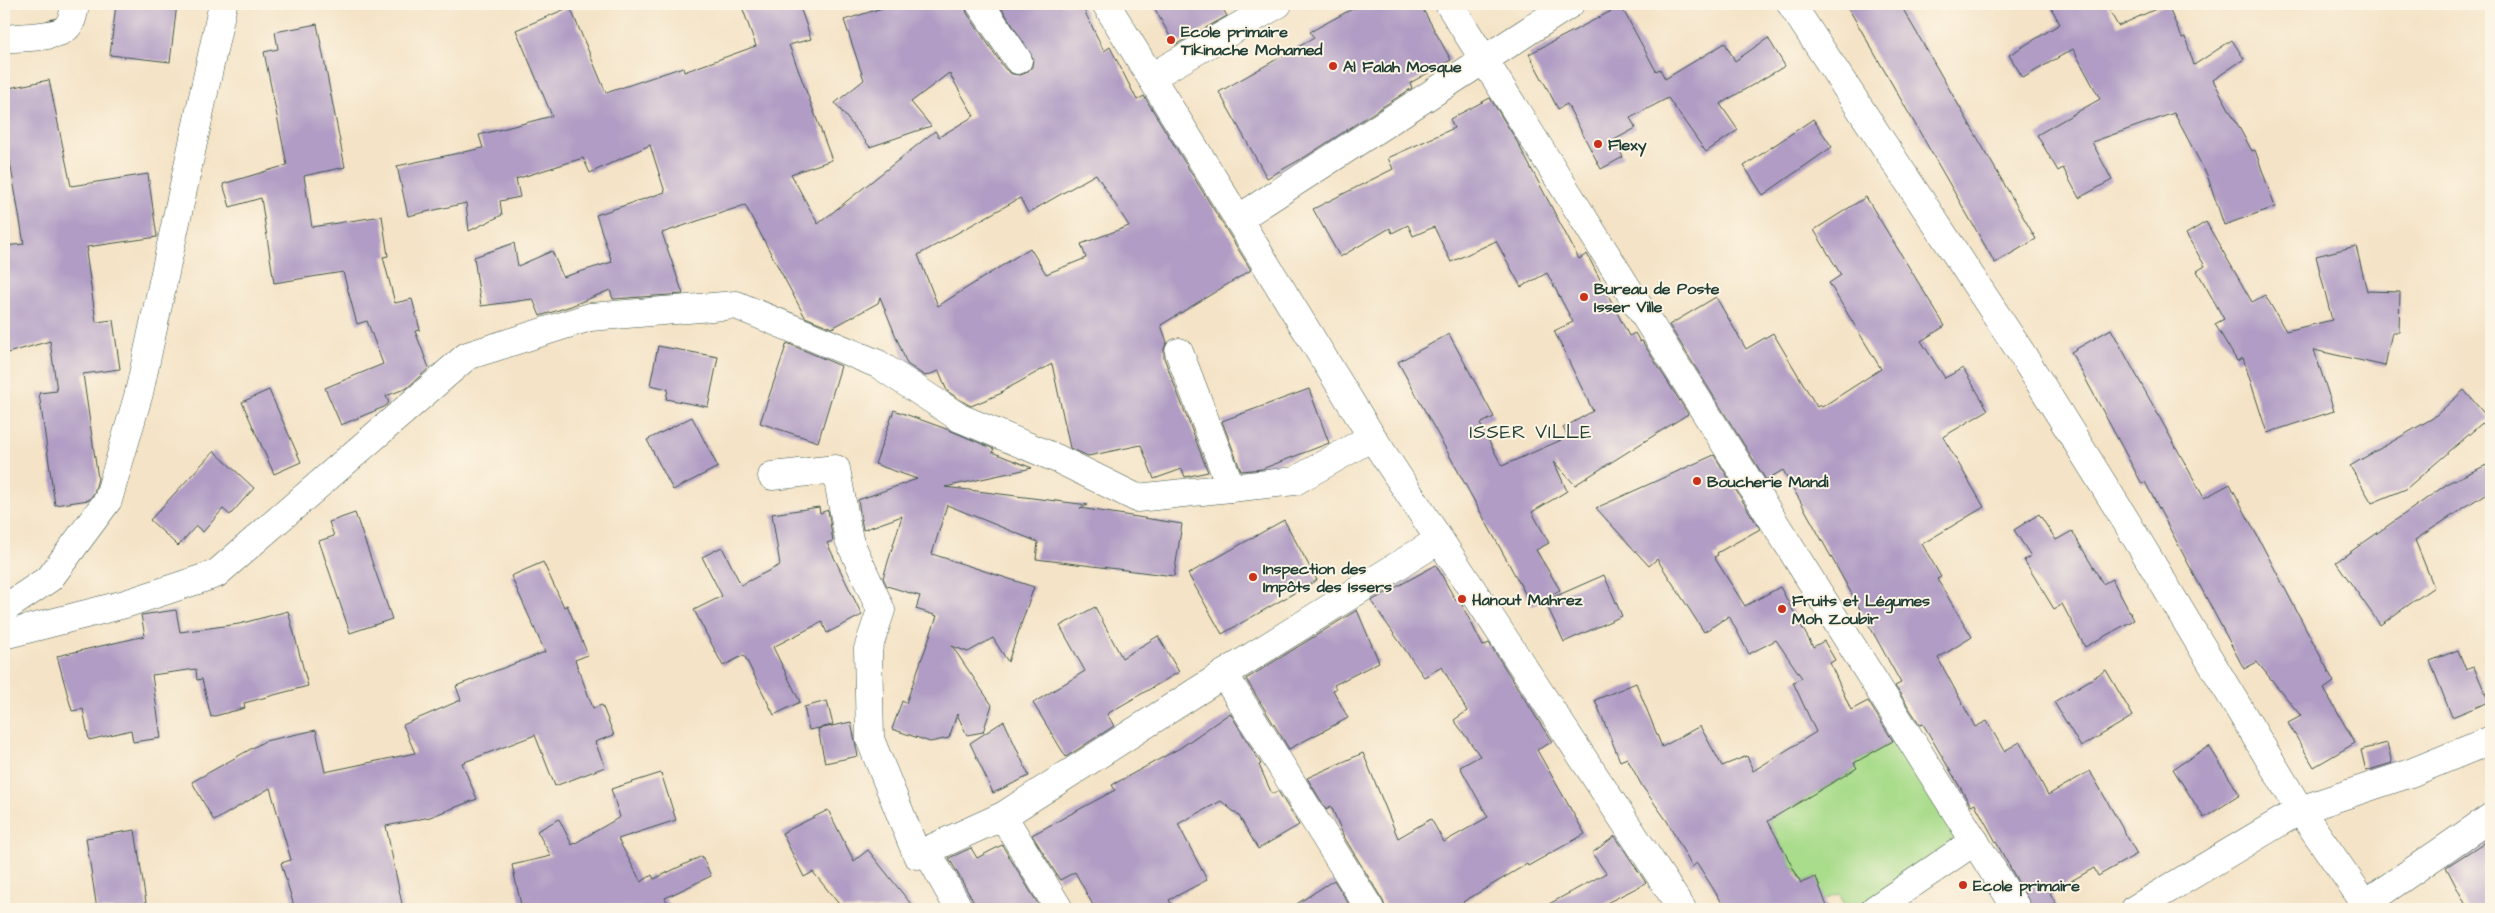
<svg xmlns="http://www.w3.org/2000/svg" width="2495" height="913" font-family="'Architects Daughter',sans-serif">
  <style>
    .green { fill: #a9dc8b; stroke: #648c60 }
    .building { fill: #b09cc4; fill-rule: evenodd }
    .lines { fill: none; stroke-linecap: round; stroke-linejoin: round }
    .minor-casing { stroke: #3f564a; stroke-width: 29 }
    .minor { stroke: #fff; stroke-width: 28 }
    .poi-dot { fill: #c8321e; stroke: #fcf5e5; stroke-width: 2 }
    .labels { text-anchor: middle; stroke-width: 4; stroke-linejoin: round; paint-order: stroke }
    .poi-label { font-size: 16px; font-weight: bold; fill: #1f3d34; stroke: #fcf5e5; text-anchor: start }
    .quarter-label { font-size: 19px; letter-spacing: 1px; fill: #1f3d34; stroke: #fcf5e5 }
  </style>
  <rect width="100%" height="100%" fill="#fcf5e5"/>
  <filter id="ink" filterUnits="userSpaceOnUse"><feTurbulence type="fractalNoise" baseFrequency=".02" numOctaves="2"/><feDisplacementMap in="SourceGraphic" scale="10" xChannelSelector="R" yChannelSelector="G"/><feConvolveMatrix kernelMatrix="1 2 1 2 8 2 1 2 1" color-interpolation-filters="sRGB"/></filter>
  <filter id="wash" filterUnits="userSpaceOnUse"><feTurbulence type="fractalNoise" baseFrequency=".0096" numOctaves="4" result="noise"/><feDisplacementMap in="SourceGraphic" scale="20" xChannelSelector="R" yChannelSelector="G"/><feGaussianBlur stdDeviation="1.12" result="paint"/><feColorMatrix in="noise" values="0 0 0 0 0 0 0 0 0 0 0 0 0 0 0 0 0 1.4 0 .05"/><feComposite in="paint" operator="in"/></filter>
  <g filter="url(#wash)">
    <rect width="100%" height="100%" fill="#f4e3c6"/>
    <!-- green -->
    <path class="green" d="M 1908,733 L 1975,841 L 1875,909 L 1845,909 L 1840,894 L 1824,900 L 1816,877 L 1804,882 L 1790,863 L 1769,822 L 1771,819 L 1763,802 L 1794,806 L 1857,768 L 1856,762 Z"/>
    <g id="blocks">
      <!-- building -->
      <g class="building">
        <path d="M 116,4 L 177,4 L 170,62 L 110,55 Z"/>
        <path d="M 741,4 L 799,4 L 811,39 L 789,45 L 832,160 L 791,174 L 818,224 L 935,131 L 939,137 L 974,116 L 949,73 L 911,102 L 931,126 L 870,147 L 835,103 L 864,80 L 844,20 L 895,4 L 965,4 L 967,13 L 1005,69 L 1012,74 L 1020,75 L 1026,73 L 1032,67 L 1033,58 L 999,4 L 1081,4 L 1104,51 L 1110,47 L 1137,100 L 1144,96 L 1251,270 L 1161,325 L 1167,342 L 1164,349 L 1164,358 L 1208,472 L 1185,477 L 1182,469 L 1154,479 L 1141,445 L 1088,456 L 1070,448 L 1052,364 L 1001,392 L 1002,393 L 971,406 L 967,404 L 947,391 L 939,371 L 925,376 L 907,364 L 880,297 L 878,303 L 832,328 L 805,317 L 745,205 L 662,233 L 683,294 L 613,299 L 610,290 L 571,306 L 540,316 L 533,299 L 481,306 L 474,257 L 514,243 L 518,266 L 552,251 L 563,277 L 612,262 L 596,215 L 665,192 L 650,145 L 590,173 L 583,158 L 516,179 L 520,197 L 500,201 L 502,215 L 469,231 L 466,203 L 408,216 L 397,166 L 483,148 L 479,135 L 552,116 L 516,30 L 570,7 L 606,93 L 683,67 L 684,72 L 756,46 ZM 1096,174 L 1129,226 L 1081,244 L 1086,258 L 1046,274 L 1030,248 L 938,306 L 918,255 L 1020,198 L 1028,213 Z"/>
        <path d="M 1152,4 L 1220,4 L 1227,16 L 1175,45 Z"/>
        <path d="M 1361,4 L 1420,4 L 1451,60 L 1410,83 L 1412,88 L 1305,157 L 1267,178 L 1219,92 L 1314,38 L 1310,32 Z"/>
        <path d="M 1846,4 L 1900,4 L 2036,239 L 1995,263 Z"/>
        <path d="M 2049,4 L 2106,4 L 2118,26 L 2167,4 L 2182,38 L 2185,37 L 2194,65 L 2232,40 L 2244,59 L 2213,80 L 2252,151 L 2255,150 L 2275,207 L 2224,225 L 2207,175 L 2174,113 L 2092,142 L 2112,180 L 2079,198 L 2063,168 L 2058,171 L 2037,135 L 2100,99 L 2073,49 L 2023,78 L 2009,55 L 2060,24 Z"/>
        <path d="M 1621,6 L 1656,71 L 1660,69 L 1665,79 L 1725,43 L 1735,61 L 1768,38 L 1785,66 L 1720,104 L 1738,130 L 1706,152 L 1668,98 L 1630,118 L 1636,128 L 1614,140 L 1623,157 L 1601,169 L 1567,104 L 1558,109 L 1529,54 Z"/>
        <path d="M 317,24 L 345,167 L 304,176 L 312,227 L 382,216 L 388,256 L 383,257 L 395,303 L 412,299 L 420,330 L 415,331 L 429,368 L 407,388 L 386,396 L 389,403 L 384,407 L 341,425 L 325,388 L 383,364 L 367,321 L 357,324 L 343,272 L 274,283 L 261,198 L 230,207 L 223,184 L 287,165 L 264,52 L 278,49 L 275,32 Z"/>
        <path d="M 49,80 L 71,186 L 148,174 L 157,237 L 87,247 L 88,252 L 86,252 L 96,322 L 113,320 L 120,369 L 83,374 L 98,479 L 94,493 L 89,500 L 55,505 L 39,393 L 57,391 L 50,341 L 4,354 L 4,246 L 24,244 L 4,126 L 4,89 Z"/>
        <path d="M 1490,98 L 1515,138 L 1579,259 L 1587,254 L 1629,336 L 1635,333 L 1640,342 L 1642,341 L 1688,414 L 1575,485 L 1554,462 L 1567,491 L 1532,512 L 1549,543 L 1536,550 L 1560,590 L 1532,606 L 1398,362 L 1449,334 L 1494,417 L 1480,424 L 1502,466 L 1568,437 L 1563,428 L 1593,411 L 1554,331 L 1573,322 L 1547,273 L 1521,287 L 1496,241 L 1451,262 L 1434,227 L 1413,236 L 1408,225 L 1392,233 L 1390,228 L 1340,257 L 1313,209 L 1393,169 L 1388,158 L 1454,128 L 1450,119 Z"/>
        <path d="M 1813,119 L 1832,147 L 1763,195 L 1744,166 Z"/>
        <path d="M 1866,197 L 1945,326 L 1921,341 L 1945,378 L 1963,368 L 1988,410 L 1943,437 L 1984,507 L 1922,544 L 1941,577 L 1937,579 L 1972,637 L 1938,658 L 1975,727 L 1987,721 L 2004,751 L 2020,742 L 2048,795 L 2090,771 L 2137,854 L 2098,876 L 2094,868 L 2050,893 L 2059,909 L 2033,909 L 1975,804 L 1971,806 L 1923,724 L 1920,725 L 1895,686 L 1901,683 L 1783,470 L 1766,480 L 1669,325 L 1716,297 L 1746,349 L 1773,333 L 1817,407 L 1820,405 L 1822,407 L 1881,369 L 1829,283 L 1841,275 L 1814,230 Z"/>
        <path d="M 2206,222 L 2252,302 L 2265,295 L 2286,331 L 2332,320 L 2316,256 L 2356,246 L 2367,291 L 2400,292 L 2399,332 L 2392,332 L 2385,366 L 2314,350 L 2334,411 L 2267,433 L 2243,358 L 2237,361 L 2215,324 L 2224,319 L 2197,271 L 2205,266 L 2186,234 Z"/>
        <path d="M 2111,329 L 2204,498 L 2230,484 L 2334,682 L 2324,689 L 2355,743 L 2314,767 L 2288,723 L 2301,716 L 2257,662 L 2244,669 L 2145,482 L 2142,484 L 2071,352 Z"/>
        <path d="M 787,343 L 841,366 L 818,442 L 760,423 Z"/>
        <path d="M 658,346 L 718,357 L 708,407 L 666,399 L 668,389 L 650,385 Z"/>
        <path d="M 1309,389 L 1329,443 L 1262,469 L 1241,471 L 1222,421 Z"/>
        <path d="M 269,390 L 301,462 L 274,474 L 242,402 Z"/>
        <path d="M 2464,390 L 2488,418 L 2406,489 L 2372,503 L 2350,466 L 2433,418 Z"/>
        <path d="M 894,410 L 949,430 L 994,449 L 992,452 L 1032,468 L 945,487 L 1088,505 L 1080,508 L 1182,524 L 1174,576 L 1036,559 L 1038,542 L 947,505 L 932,554 L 1034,587 L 1008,662 L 993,638 L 968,652 L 952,646 L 992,705 L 983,732 L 967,735 L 957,714 L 949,738 L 930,742 L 892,729 L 902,701 L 906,703 L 937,616 L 916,609 L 920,596 L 887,586 L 883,578 L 902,516 L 863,530 L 858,500 L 917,479 L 875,464 Z"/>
        <path d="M 692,417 L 718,467 L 673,490 L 647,440 Z"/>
        <path d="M 214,451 L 254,488 L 230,515 L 223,509 L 203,532 L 196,526 L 178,546 L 150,520 Z"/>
        <path d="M 1714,455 L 1760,529 L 1717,553 L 1718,555 L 1714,557 L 1745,606 L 1780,587 L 1813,647 L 1824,641 L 1835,660 L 1830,663 L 1851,710 L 1868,701 L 1893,741 L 1854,763 L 1857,768 L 1768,821 L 1801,883 L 1816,877 L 1828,909 L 1726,909 L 1697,863 L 1692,867 L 1667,821 L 1642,786 L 1627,758 L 1620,761 L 1595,700 L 1636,683 L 1662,747 L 1700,726 L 1722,766 L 1747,756 L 1753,771 L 1816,732 L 1793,682 L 1802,678 L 1776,640 L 1749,654 L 1729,616 L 1704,632 L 1657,559 L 1649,566 L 1596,508 Z"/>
        <path d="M 2491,463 L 2491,490 L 2415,540 L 2434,587 L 2380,625 L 2336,562 L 2450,482 Z"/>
        <path d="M 819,507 L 820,513 L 828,510 L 833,541 L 827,543 L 862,615 L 827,633 L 822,622 L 773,647 L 800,702 L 774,715 L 744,655 L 723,666 L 694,610 L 722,596 L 702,557 L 722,547 L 741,585 L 780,565 L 772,514 Z"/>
        <path d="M 355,513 L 392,619 L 350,633 L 319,541 L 334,536 L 329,522 Z"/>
        <path d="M 2039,514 L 2056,540 L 2072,531 L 2103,584 L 2112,579 L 2134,620 L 2085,647 L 2062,604 L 2054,609 L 2024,560 L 2031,556 L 2014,530 Z"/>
        <path d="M 1284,520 L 1317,580 L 1222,634 L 1188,574 Z"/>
        <path d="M 543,562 L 564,607 L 567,605 L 588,655 L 575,660 L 593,708 L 602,705 L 614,735 L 595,742 L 605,767 L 555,786 L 535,735 L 462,763 L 477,799 L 430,817 L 386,826 L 403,909 L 295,909 L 281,863 L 291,860 L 270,788 L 214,821 L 192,782 L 265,741 L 316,730 L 325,772 L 415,753 L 403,725 L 461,700 L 456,686 L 545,652 L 511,576 Z"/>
        <path d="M 1436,565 L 1456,601 L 1459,599 L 1483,646 L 1489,643 L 1552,742 L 1537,750 L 1585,834 L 1528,866 L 1527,864 L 1463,902 L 1467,909 L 1386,909 L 1383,901 L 1344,837 L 1331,806 L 1326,809 L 1307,778 L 1363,753 L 1398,838 L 1431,819 L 1444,842 L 1488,817 L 1460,767 L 1480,756 L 1454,720 L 1467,711 L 1442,667 L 1424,677 L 1371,601 Z"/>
        <path d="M 1604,575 L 1622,616 L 1564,642 L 1545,601 Z"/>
        <path d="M 1095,607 L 1122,658 L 1158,636 L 1179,672 L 1107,714 L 1114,726 L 1066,757 L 1033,703 L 1085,671 L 1060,626 Z"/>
        <path d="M 176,610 L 180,632 L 239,624 L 288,611 L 308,686 L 244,703 L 245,708 L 211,717 L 202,679 L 197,680 L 196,669 L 152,675 L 161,738 L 133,742 L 131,730 L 89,740 L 83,709 L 72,711 L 57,656 L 145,636 L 141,615 Z"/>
        <path d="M 1357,610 L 1379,662 L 1334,685 L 1336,689 L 1333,690 L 1348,718 L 1289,749 L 1246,679 Z"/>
        <path d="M 2458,650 L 2466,670 L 2474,667 L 2489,702 L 2452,717 L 2430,661 Z"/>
        <path d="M 2106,670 L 2133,716 L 2081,747 L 2054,702 Z"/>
        <path d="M 827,701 L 833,725 L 809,730 L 804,707 Z"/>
        <path d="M 1230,713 L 1261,764 L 1259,765 L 1272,794 L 1278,791 L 1299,825 L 1258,849 L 1239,816 L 1221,801 L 1178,824 L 1207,880 L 1169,900 L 1174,909 L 1095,909 L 1075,872 L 1060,880 L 1032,835 L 1115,790 L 1112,785 L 1180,748 Z"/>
        <path d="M 1004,721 L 1029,776 L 993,793 L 970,743 Z"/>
        <path d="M 851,722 L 858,756 L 825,763 L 818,729 Z"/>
        <path d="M 2387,743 L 2392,763 L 2366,771 L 2361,750 Z"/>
        <path d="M 2209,746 L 2240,795 L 2204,818 L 2173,769 Z"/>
        <path d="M 661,773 L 676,820 L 618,839 L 641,882 L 652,875 L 654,879 L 702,856 L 711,876 L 665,898 L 671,909 L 522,909 L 512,865 L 551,856 L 537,831 L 559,819 L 572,845 L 620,817 L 611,789 Z"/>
        <path d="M 828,810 L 854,861 L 868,850 L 915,909 L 843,909 L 813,872 L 804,877 L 782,833 Z"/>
        <path d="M 135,830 L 147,909 L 97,909 L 86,838 Z"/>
        <path d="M 1615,836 L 1646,883 L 1595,909 L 1540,909 L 1606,873 L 1592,853 Z"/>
        <path d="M 2491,838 L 2491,909 L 2468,909 L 2446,867 Z"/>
        <path d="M 1002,845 L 1041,909 L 975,909 L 973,901 L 949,858 L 971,848 L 977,858 Z"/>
        <path d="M 1334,880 L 1352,909 L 1289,909 Z"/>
      </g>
    </g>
  </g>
  <g filter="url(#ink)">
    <use href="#blocks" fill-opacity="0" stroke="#3f564a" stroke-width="1"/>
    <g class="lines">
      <defs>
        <g id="minor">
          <path d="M 980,4 L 1018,60"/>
          <path d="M 1106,4 L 1372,437 L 1682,909"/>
          <path d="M 1449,4 L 2017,909"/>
          <path d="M 1791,4 L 2020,351 L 2126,521 L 2300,810 L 2135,909"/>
          <path d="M 4,39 C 18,37 60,38 68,26 C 73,20 74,11 75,4"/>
          <path d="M 1151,77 L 1278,4"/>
          <path d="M 1238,219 L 1570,4"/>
          <path d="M 1179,352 L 1231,488"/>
          <path d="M 772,476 L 836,469 L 849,540 L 881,610 L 868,649 L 870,739 L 917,855 L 1003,816 L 1224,674 L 1439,540"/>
          <path d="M 4,609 L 50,578 L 108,500 L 139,393 L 223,4"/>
          <path d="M 4,635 L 125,604 L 216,574 L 467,356 L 590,317 L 736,305 L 878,364 L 960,418 L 1058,459 L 1137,498 L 1295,481 L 1372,437"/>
          <path d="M 1224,674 L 1370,909"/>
          <path d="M 1003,816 L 1059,909"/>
          <path d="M 927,851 L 959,909"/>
          <path d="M 2366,903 L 2491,817"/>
          <path d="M 1875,909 L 1975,841"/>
          <path d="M 2369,909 L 2300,810 L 2408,774 L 2491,740"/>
        </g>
      </defs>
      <!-- minor casing -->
      <use href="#minor" class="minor-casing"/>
      <!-- minor -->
      <use href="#minor" class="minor"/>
    </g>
  </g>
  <!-- markers -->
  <g class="poi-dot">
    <circle cx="1171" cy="40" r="5"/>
    <circle cx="1333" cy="66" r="5"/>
    <circle cx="1598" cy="144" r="5"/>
    <circle cx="1584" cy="297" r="5"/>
    <circle cx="1697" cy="481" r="5"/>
    <circle cx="1253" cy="577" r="5"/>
    <circle cx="1462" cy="599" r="5"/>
    <circle cx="1782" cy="609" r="5"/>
    <circle cx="1963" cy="885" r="5"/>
  </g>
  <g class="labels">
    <!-- poi labels -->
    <g class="poi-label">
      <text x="1181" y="37">Ecole primaire<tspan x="1181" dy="18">Tikinache Mohamed</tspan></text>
      <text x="1343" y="72">Al Falah Mosque</text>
      <text x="1608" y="150">Flexy</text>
      <text x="1594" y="294">Bureau de Poste<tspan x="1594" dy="18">Isser Ville</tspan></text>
      <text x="1707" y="487">Boucherie Mandi</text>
      <text x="1263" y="574">Inspection des<tspan x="1263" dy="18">Impôts des Issers</tspan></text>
      <text x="1472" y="605">Hanout Mahrez</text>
      <text x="1792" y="606">Fruits et Légumes<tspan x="1792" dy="18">Moh Zoubir</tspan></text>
      <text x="1973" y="891">Ecole primaire</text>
    </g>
    <!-- quarter labels -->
    <g class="quarter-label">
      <text x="1531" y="438">ISSER VILLE</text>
    </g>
  </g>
  <!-- margin -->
  <rect width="2495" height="913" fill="none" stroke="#fcf5e5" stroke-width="20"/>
</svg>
